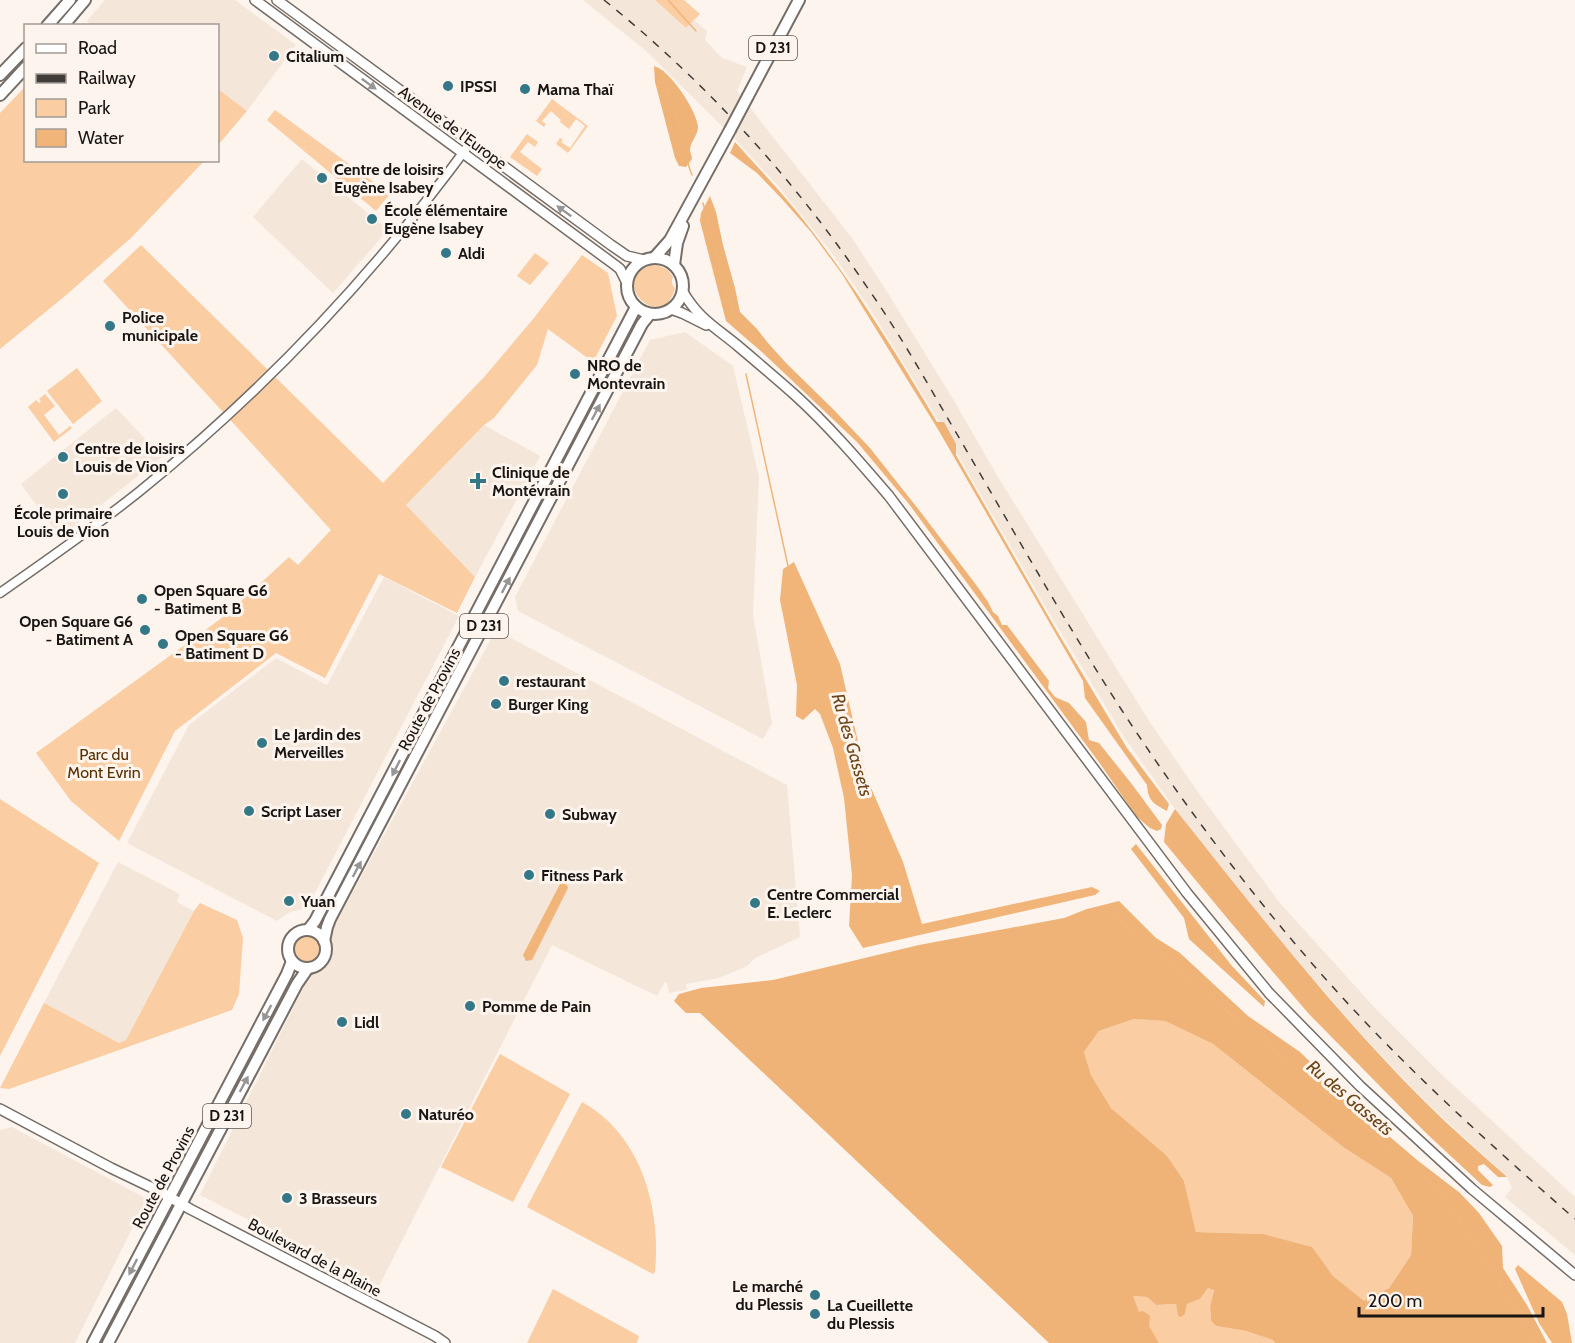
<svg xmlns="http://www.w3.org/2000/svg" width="1575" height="1343" font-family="Cabin,sans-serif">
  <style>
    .built { fill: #f4e6d9 }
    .green { fill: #facda2 }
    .forest { fill: #efb378; fill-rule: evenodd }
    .water { fill: #f1b57a }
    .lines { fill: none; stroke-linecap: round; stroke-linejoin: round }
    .stream { stroke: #f1b57a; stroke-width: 1.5 }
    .tertiary-casing { stroke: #756e68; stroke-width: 11 }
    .secondary-casing { stroke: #756e68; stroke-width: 12 }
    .primary-casing { stroke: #756e68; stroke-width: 14 }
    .tertiary { stroke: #fff; stroke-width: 8 }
    .secondary { stroke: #fff; stroke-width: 9 }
    .primary { stroke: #fff; stroke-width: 10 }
    .rail { stroke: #403c39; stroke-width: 1.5; stroke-dasharray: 8 8; stroke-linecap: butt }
    .primary-bridge-casing { stroke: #756e68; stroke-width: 14; stroke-linecap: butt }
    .primary-bridge { stroke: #fff; stroke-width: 10 }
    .oneway { fill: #979695 }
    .poi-dot { fill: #347887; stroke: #fcf4ed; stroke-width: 2 }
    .labels { text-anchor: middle; stroke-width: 6; stroke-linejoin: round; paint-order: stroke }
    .shield { fill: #fcf4ed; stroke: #5c5854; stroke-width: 1.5 }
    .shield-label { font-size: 15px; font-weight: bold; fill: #181513 }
    .poi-label { font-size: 16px; font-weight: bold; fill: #181513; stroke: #fcf4ed; text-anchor: start }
    .street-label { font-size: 16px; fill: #181513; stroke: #fcf4ed }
    .park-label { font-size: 16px; fill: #563000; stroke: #fcf4ed }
    .water-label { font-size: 18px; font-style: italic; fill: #6d461a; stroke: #fcf4ed }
  </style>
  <rect width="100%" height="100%" fill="#fcf4ed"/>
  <!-- built -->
  <g class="built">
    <path d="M 105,0 L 235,0 L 296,45 L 247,111 L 218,89 L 218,26 L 93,26 L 87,21 Z"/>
    <path d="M 583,0 L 655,0 L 686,28 L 694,20 L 707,31 L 705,40 L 722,58 L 747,67 L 737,91 L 852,238 L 889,295 L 950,394 L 998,477 L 1149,721 L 1200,795 L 1279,902 L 1374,1007 L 1440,1073 L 1575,1197 L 1575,1255 L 1505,1197 L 1512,1188 L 1507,1177 L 1424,1100 L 1361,1034 L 1288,950 L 1175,809 L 1124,737 L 1048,611 L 929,405 L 869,307 L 832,253 L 779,187 L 734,138 L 646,51 Z"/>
    <path d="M 302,159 L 388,230 L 333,293 L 253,217 Z"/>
    <path d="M 685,332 L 733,366 L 759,477 L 753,615 L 772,723 L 763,739 L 518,611 L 515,597 L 650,340 Z"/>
    <path d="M 116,408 L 162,457 L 60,537 L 21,484 Z"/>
    <path d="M 484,425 L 540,456 L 475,577 L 406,505 Z"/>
    <path d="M 384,577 L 459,616 L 307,908 L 290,912 L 277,921 L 127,843 L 189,725 L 276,658 L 327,685 Z"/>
    <path d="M 496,630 L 787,785 L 800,937 L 755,958 L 747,966 L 719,978 L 686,984 L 687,990 L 669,993 L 667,983 L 665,982 L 657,996 L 552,945 L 379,1286 L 200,1195 L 332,930 Z"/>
    <path d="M 118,862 L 180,894 L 177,902 L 194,911 L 126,1040 L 119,1043 L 44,1003 Z"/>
    <path d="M 12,1127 L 147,1199 L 75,1343 L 0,1343 L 0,1130 Z"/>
  </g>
  <!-- green -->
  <g class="green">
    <path d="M 655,0 L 684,0 L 700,14 L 686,28 Z"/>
    <path d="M 25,87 L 26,160 L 204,161 L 132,237 L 65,296 L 0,349 L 0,113 Z"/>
    <path d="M 218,89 L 247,111 L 218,145 Z"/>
    <path d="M 552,99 L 588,126 L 568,153 L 556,144 L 560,138 L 563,140 L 561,142 L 570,148 L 585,126 L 576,119 L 569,129 L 560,122 L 561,120 L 551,111 L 542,121 L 546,124 L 544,127 L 536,121 Z"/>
    <path d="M 275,110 L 390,194 L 376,211 L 267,120 Z"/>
    <path d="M 527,134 L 538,142 L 535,147 L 528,142 L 520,152 L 542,169 L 537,176 L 510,157 Z"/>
    <path d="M 141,245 L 383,483 L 485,376 L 534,318 L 582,255 L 608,273 L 617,316 L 593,362 L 548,329 L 537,365 L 494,418 L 484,425 L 406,505 L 475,577 L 457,613 L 379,574 L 325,678 L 276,653 L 175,731 L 119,841 L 71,801 L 36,753 L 226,615 L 289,557 L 298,565 L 331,530 L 103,281 Z"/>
    <path d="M 535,253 L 549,263 L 530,285 L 517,276 Z"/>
    <path d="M 651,265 C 661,265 668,268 673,277 C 671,281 672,285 675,288 C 664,336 605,280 651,265 Z"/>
    <path d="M 77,368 L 102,401 L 73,424 L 47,391 Z"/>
    <path d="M 45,394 L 55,406 L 44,415 L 59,435 L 70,426 L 72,428 L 54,442 L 28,407 L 36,400 L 39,403 L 41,401 L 39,399 Z"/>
    <path d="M 0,799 L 99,863 L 0,1056 Z"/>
    <path d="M 200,903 L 237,920 L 243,938 L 239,994 L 232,1010 L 9,1089 L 0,1088 L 44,1003 L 119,1043 L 126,1040 L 194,911 Z"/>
    <circle cx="308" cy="949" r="14"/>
    <path d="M 1134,1019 L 1165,1021 L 1213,1044 L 1343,1147 L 1391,1178 L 1413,1216 L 1411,1255 L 1389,1288 L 1364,1302 L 1333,1276 L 1311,1247 L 1264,1234 L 1196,1232 L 1184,1181 L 1166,1156 L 1111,1108 L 1091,1075 L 1084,1052 L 1099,1031 Z"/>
    <path d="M 500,1054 L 570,1094 L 513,1202 L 441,1167 Z"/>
    <path d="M 582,1102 C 642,1135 661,1209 655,1272 L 653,1274 L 527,1207 Z"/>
    <path d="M 1208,1288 L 1214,1289 L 1210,1306 L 1211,1321 L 1216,1326 L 1246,1331 L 1273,1340 L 1275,1343 L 1159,1343 L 1139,1312 L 1132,1296 L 1147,1297 L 1156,1305 L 1176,1304 L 1178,1315 L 1185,1314 L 1187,1304 L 1200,1299 Z"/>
    <path d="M 553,1289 L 639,1336 L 637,1343 L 527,1343 Z"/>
  </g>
  <!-- forest -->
  <g class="forest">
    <path d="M 654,66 C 670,70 697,111 698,127 C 698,135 691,141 690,149 C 690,153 692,156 692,159 L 686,167 L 679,166 L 675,158 L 655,82 Z"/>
    <path d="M 735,142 C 762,172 791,202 815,235 C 860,294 899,358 937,422 L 944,422 L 956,444 L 956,455 L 1058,633 L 1127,748 L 1169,804 L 1167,811 C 1154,804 1148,801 1147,785 L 1085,698 L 1083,681 L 939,431 L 842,274 L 811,232 L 781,198 L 757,173 L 730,153 Z"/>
    <path d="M 710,196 L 716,212 L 723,245 L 735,288 L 740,312 L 757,329 L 768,343 L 787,364 L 833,409 L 870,448 L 919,510 L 977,586 L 988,602 L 993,612 L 998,616 L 1002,625 L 1007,625 L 1049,681 L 1048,688 L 1055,697 L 1069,703 L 1086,722 L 1089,740 L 1099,743 L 1131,783 L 1162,825 L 1161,829 L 1157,831 L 1150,828 L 1136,816 L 1101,765 L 909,504 L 857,442 L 763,353 L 726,321 L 700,221 L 701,213 Z"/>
    <path d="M 1175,809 C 1255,909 1333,1010 1423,1100 C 1450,1127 1479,1152 1507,1177 L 1498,1177 L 1484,1164 L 1478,1166 L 1478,1170 L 1493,1185 L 1490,1187 L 1482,1185 L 1426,1133 L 1309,1014 L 1232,924 L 1164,842 L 1166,824 Z"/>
    <path d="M 1136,844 L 1232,966 L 1265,1001 L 1264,1007 L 1189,939 L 1184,918 L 1131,849 Z"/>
    <path d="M 1119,901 L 1156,938 L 1180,953 L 1248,1016 L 1300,1052 L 1369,1119 L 1417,1160 L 1460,1193 L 1479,1213 L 1502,1246 L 1503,1268 L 1527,1305 L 1547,1343 L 1275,1343 L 1273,1340 L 1246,1331 L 1216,1326 L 1211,1321 L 1210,1306 L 1214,1290 L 1208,1288 L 1200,1299 L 1187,1304 L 1185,1314 L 1181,1317 L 1178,1316 L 1176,1304 L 1156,1305 L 1147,1297 L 1133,1296 L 1139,1312 L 1143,1311 L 1150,1316 L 1149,1326 L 1159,1343 L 1049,1343 L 700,1013 L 686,1013 L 674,1001 L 679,994 L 701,988 L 773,980 L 919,945 L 1064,918 L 1087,909 ZM 1134,1019 L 1165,1021 L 1213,1044 L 1343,1147 L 1391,1178 L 1413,1216 L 1411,1255 L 1389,1288 L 1364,1301 L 1333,1276 L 1312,1247 L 1264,1234 L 1196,1232 L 1184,1181 L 1167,1156 L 1111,1108 L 1091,1075 L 1084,1052 L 1099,1031 Z"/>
  </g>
  <!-- water -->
  <g class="water">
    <path d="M 794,562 L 840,664 L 866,776 L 903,862 L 922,924 L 1092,887 L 1100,891 L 1095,895 L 863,948 L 849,926 L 852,876 L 844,798 L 833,748 L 820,714 L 815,709 L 803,720 L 796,716 L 797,685 L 780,600 L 783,569 Z"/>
    <path d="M 563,883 L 567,885 L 568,888 L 532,960 L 526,961 L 523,955 L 560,884 Z"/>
    <path d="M 1518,1265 L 1562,1302 L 1567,1314 L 1572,1343 L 1552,1343 L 1539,1323 L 1515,1269 Z"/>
  </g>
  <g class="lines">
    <!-- stream -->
    <g class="stream">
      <path d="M 668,0 L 696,31"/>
      <path d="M 663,71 C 660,83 671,95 674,107 C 681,129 683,153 692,175"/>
      <path d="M 703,203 L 732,310 L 736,318 L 755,335 L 756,340"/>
      <path d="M 746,374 L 788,566"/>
      <path d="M 1107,910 L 1440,1190 L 1504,1289 L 1534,1343"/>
    </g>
    <defs>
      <path id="tertiary" d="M 0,593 C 47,560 95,527 140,491 C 265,390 376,272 471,142"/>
      <g id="secondary">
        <path d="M 255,0 L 615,265 L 620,269 L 627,283"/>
        <path d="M 277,0 L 611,245 L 627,256 L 644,260"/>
        <path d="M 683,292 C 699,319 715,327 738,346 C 757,362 776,378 795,395 C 829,426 859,461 889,496 L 1187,893 L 1269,993 L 1360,1086 L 1472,1189 L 1575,1275"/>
        <path d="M 671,309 L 682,313 L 706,325"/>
        <path d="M 0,1109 L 111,1168 L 161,1192 L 190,1209 L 435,1336 L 445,1343"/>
      </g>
      <g id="primary">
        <path d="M 47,26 L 70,0"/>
        <path d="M 63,26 L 85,0"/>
        <path d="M 0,75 L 26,48"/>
        <path d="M 0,95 L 26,67"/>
        <path d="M 748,96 L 799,0"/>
        <path d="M 654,258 L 670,240 L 730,130"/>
        <circle cx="655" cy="286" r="28"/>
        <path d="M 674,265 L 677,243 L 683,226"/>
        <path d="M 308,930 L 315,921 L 636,307"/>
        <circle cx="307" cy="949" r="19"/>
        <path d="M 324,941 L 327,927 L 330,919 L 642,324 L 650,314"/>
        <path d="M 93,1343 L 287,974 L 292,961"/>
        <path d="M 108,1343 L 297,984 L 308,968"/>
      </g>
    </defs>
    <!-- tertiary casing -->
    <use href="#tertiary" class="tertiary-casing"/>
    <!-- secondary casing -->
    <use href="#secondary" class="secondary-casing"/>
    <!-- primary casing -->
    <use href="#primary" class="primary-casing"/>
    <!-- tertiary -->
    <use href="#tertiary" class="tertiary"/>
    <!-- secondary -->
    <use href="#secondary" class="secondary"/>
    <!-- primary -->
    <use href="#primary" class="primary"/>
    <!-- rail -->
    <path class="rail" d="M 604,0 C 706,82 796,181 869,290 C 899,333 925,379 951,424 C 1007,519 1061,616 1121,709 C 1187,810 1260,907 1341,996 C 1414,1076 1494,1148 1575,1219"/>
    <defs>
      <path id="primary-bridge" d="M 730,130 L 748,96"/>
    </defs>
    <!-- primary-bridge casing -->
    <use href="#primary-bridge" class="primary-bridge-casing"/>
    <!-- primary-bridge -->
    <use href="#primary-bridge" class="primary-bridge"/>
  </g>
  <!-- one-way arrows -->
  <defs><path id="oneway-solid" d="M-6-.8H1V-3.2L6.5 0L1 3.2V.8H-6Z" transform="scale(1.5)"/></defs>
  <g class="oneway">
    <use href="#oneway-solid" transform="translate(369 84) rotate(36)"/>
    <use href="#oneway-solid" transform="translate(564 211) rotate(-144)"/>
    <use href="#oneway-solid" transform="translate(596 412) rotate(-62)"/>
    <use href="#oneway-solid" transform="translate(506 585) rotate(-62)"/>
    <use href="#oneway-solid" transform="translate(396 768) rotate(117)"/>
    <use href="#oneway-solid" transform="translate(357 869) rotate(-62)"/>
    <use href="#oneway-solid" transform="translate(267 1013) rotate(118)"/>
    <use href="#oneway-solid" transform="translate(244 1084) rotate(-62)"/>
    <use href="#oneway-solid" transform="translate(133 1267) rotate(117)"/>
  </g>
  <!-- markers -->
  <g class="poi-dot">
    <circle cx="274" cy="56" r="6"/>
    <circle cx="448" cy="86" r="6"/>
    <circle cx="525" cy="89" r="6"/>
    <circle cx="322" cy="178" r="6"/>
    <circle cx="372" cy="219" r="6"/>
    <circle cx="446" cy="253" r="6"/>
    <circle cx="110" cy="326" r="6"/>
    <circle cx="575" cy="374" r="6"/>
    <circle cx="63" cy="457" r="6"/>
    <path d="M475 472h6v6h6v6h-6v6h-6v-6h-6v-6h6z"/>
    <circle cx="63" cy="494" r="6"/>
    <circle cx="142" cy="599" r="6"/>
    <circle cx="145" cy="630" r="6"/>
    <circle cx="163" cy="644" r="6"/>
    <circle cx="504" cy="681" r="6"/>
    <circle cx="496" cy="704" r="6"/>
    <circle cx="262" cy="743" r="6"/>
    <circle cx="249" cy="811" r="6"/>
    <circle cx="550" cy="814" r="6"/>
    <circle cx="529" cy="875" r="6"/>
    <circle cx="289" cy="901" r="6"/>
    <circle cx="755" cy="903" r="6"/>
    <circle cx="470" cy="1006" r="6"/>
    <circle cx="342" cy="1022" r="6"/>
    <circle cx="406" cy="1114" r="6"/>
    <circle cx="287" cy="1198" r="6"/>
    <circle cx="815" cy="1295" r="6"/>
    <circle cx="815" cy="1314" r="6"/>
  </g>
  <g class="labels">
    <!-- shield labels -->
    <g class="shield">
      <rect x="749" y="36" width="48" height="24" rx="4.5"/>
      <rect x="460" y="614" width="48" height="24" rx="4.5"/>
      <rect x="203" y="1104" width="48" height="24" rx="4.5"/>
    </g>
    <g class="shield-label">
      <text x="773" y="53">D 231</text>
      <text x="484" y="631">D 231</text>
      <text x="227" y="1121">D 231</text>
    </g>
    <!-- poi labels -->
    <g class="poi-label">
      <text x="286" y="62">Citalium</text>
      <text x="460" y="92">IPSSI</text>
      <text x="537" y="95">Mama Thaï</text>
      <text x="334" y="175">Centre de loisirs<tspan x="334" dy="18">Eugène Isabey</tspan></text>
      <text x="384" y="216">École élémentaire<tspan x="384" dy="18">Eugène Isabey</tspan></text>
      <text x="458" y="259">Aldi</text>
      <text x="122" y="323">Police<tspan x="122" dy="18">municipale</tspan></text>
      <text x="587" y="371">NRO de<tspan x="587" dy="18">Montevrain</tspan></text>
      <text x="75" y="454">Centre de loisirs<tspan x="75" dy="18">Louis de Vion</tspan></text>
      <text x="492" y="478">Clinique de<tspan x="492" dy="18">Montévrain</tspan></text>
      <text x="63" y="519" text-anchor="middle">École primaire<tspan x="63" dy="18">Louis de Vion</tspan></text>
      <text x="154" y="596">Open Square G6<tspan x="154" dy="18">- Batiment B</tspan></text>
      <text x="133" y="627" text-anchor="end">Open Square G6<tspan x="133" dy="18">- Batiment A</tspan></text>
      <text x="175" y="641">Open Square G6<tspan x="175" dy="18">- Batiment D</tspan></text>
      <text x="516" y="687">restaurant</text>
      <text x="508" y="710">Burger King</text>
      <text x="274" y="740">Le Jardin des<tspan x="274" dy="18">Merveilles</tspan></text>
      <text x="261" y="817">Script Laser</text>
      <text x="562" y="820">Subway</text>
      <text x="541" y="881">Fitness Park</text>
      <text x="767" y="900">Centre Commercial<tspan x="767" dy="18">E. Leclerc</tspan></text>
      <text x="301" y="907">Yuan</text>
      <text x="482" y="1012">Pomme de Pain</text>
      <text x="354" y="1028">Lidl</text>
      <text x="418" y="1120">Naturéo</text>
      <text x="299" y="1204">3 Brasseurs</text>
      <text x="803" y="1292" text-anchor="end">Le marché<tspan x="803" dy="18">du Plessis</tspan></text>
      <text x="827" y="1311">La Cueillette<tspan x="827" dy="18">du Plessis</tspan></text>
    </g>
    <!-- street labels -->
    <g class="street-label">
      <text transform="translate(453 127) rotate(36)" y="6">Avenue de l'Europe</text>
      <text transform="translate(429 699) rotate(-62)" y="6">Route de Provins</text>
      <text transform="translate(163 1177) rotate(-62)" y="6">Route de Provins</text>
      <text transform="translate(315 1257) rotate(28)" y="6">Boulevard de la Plaine</text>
    </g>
    <!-- park labels -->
    <g class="park-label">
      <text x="104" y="760">Parc du<tspan x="104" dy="18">Mont Evrin</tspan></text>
    </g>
    <!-- water labels -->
    <g class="water-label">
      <text transform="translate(852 745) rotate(74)" y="6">Ru des Gassets</text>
      <text transform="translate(1350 1098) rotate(40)" y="6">Ru des Gassets</text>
    </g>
  </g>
  <!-- legend -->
  <rect x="24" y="24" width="195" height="138" fill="#fcf4ed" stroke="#a19b96" stroke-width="1.5"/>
  <rect x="36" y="44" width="30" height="9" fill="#ffffff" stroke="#a19b96" stroke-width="1.5"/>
  <text x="78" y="54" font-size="18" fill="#181513">Road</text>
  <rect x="36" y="74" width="30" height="9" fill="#403c39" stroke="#a19b96" stroke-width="1.5"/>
  <text x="78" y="84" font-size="18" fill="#181513">Railway</text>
  <rect x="36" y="99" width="30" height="18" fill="#facda2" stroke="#a19b96" stroke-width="1.5"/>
  <text x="78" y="114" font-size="18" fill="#181513">Park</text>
  <rect x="36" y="129" width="30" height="18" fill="#f1b57a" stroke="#a19b96" stroke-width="1.5"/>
  <text x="78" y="144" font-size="18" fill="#181513">Water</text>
  <!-- scale -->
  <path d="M1359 1307v9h184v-9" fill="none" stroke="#181513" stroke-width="3"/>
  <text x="1368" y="1307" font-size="18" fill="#181513" stroke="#fcf4ed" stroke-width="4.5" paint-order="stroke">200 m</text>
</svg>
